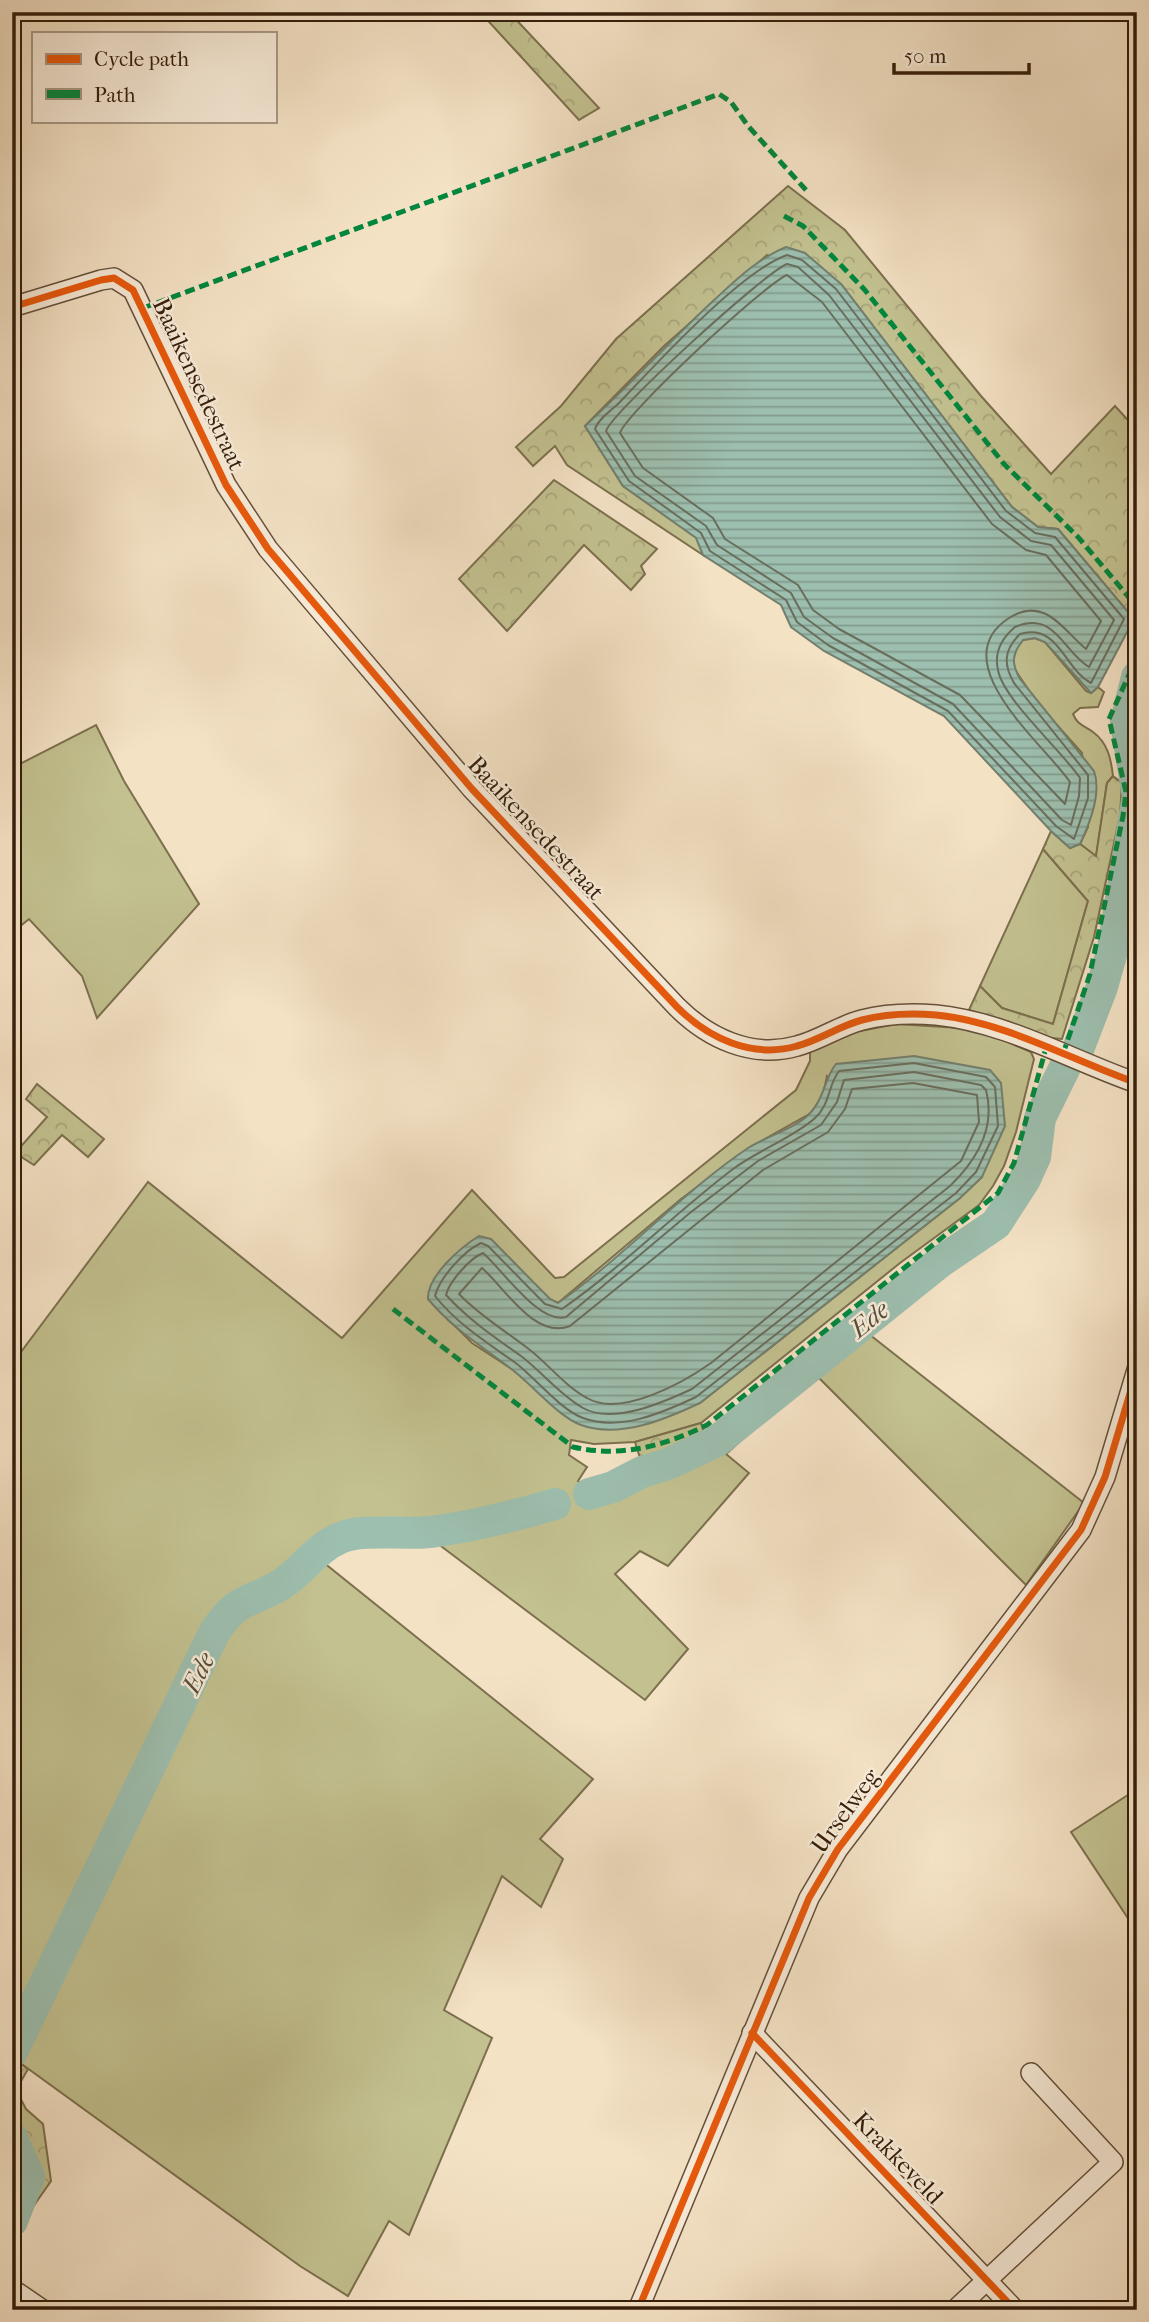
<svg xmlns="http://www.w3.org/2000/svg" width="1149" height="2322" font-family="'IM FELL French Canon',serif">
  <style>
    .green { fill: #c3c190; stroke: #7c704e; stroke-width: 2; fill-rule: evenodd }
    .forest { fill: url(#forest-crowns); stroke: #7c704e; stroke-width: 2 }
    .water { fill: url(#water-rules); stroke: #737f6d; stroke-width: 2 }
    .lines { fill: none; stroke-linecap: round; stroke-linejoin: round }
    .shore { stroke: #696e5d; stroke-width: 2 }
    .river { stroke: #9dbfaf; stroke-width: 32 }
    .street-casing { stroke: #654f3a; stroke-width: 22 }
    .street { stroke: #f8ecd9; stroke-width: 19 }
    .quiet { stroke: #00873e; stroke-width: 5; stroke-dasharray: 10 5; stroke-linecap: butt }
    .cycleway-casing { stroke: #f8ecd9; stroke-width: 11 }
    .cycleway { stroke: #e8590c; stroke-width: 7 }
    .labels { text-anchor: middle; stroke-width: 5; stroke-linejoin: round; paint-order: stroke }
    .street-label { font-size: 24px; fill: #351e0b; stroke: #f8ecd9 }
    .water-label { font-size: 26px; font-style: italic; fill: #544e3c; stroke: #f8ecd9 }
  </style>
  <defs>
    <pattern id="forest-crowns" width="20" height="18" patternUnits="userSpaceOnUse" patternTransform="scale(1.75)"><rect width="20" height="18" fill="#c3c190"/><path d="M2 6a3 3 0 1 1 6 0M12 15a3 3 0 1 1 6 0" fill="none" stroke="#a8a57b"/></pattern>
    <pattern id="water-rules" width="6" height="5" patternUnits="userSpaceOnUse" patternTransform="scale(1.75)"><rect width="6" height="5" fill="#9dbfaf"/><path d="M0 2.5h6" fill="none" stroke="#819b8d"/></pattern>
  </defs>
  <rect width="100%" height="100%" fill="#f4e2c5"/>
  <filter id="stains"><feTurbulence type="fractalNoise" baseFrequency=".00286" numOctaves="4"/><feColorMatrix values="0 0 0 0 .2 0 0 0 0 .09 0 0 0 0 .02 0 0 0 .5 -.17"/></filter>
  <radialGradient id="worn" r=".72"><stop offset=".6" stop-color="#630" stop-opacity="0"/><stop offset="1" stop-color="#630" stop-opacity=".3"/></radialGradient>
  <!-- green -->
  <g class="green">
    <path d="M 1035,638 L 1045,642 L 1086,691 L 1091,693 L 1098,687 L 1104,692 L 1098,707 L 1080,708 L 1073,714 C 1078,726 1084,725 1093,732 C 1108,743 1111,759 1113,776 L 1107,783 L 1096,857 L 1080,844 L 1088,827 L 1082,753 L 1039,705 L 1013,667 L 1014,651 L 1023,640 Z"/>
    <path d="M 96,725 L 124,781 L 199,904 L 97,1018 L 82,976 L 29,919 L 12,933 L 12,768 Z"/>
    <path d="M 1043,849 L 1088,901 L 1053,1024 L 1002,1008 L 980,986 Z"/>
    <path d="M 896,1024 L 977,1029 L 1031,1052 L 1034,1059 L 1016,1132 L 1004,1166 L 993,1186 L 979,1205 L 900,1263 L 701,1423 L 635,1442 L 594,1444 L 571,1440 L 569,1455 L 587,1467 L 578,1481 L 590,1491 L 642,1466 L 645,1473 L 710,1455 L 705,1436 L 851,1320 L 1084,1503 L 1026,1585 L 815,1374 L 726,1454 L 749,1473 L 668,1566 L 640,1551 L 615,1574 L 688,1649 L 645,1700 L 421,1531 L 342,1542 L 318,1558 L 593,1779 L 540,1839 L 563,1859 L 541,1907 L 502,1876 L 444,2010 L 492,2038 L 409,2235 L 389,2221 L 348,2296 L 300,2266 L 12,2057 L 12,1364 L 148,1182 L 342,1338 L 472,1190 L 555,1278 L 564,1277 L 796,1090 L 810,1061 L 810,1048 L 855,1032 ZM 827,1076 L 982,1177 L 960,1198 L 700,1403 L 570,1419 L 512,1369 L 472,1343 L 428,1299 L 437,1276 L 451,1261 L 558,1303 L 681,1199 L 749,1148 L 811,1113 L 823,1095 Z"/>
    <path d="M 1137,1789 L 1137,1932 L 1071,1832 Z"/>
    <path d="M 12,2134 C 28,2157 29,2175 12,2198 Z"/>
  </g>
  <!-- forest -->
  <g class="forest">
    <path d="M 480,12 L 509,12 L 599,108 L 579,120 Z"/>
    <path d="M 788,186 L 845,230 L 981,396 L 1051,474 L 1115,406 L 1137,430 L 1137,623 L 1058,529 L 1038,527 L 1012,507 L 841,284 L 767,255 L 664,346 L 585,426 L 623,486 L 697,538 L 703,555 L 567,465 L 555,446 L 533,466 L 516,447 L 561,406 L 616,339 Z"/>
    <path d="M 554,480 L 657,549 L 641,566 L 645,574 L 631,590 L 584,545 L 507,631 L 459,579 Z"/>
    <path d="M 1113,776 L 1122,783 L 1120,815 L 1094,937 L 1062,1039 L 1051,1038 L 969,1010 L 980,986 L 1002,1008 L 1053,1024 L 1088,901 L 1043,849 L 1051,831 L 1070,848 L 1080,844 L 1096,856 L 1107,783 Z"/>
    <path d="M 37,1084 L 104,1139 L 88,1157 L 62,1135 L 34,1165 L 15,1153 L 47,1117 L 26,1099 Z"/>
    <path d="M 701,1423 L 710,1455 L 645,1474 L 635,1442 Z"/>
    <path d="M 12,2057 L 28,2069 L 16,2090 L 26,2109 L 43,2124 L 51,2181 L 30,2211 L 12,2198 L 24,2178 L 25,2167 L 23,2151 L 12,2134 Z"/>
  </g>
  <!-- water -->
  <g class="water">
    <path d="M 786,247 L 805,253 L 841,284 L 1012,507 L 1038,527 L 1058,529 L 1134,619 L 1098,687 L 1091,693 L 1045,642 L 1035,638 L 1023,640 C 1012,654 1011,663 1020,679 L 1094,771 C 1102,793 1090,823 1080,844 L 1070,848 L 1051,831 L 944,716 L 824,651 L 791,627 L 781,605 L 703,555 L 696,538 L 623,486 L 585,426 C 629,386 669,342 713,301 C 736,280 757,259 786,247 Z"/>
    <path d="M 914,1056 L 990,1070 L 1001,1083 L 1005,1126 L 982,1177 L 960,1198 L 700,1403 C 666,1419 620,1439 581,1425 C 559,1417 533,1386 514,1371 C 482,1346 456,1332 428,1299 C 427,1276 461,1247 479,1236 L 491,1239 L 550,1299 L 558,1303 C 625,1256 680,1194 748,1148 C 767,1136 798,1128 812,1111 C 825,1096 824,1079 836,1064 Z"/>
  </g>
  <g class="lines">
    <!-- shore -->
    <g class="shore">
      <path d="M 787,255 L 802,260 L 836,289 L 1006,511 L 1035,533 L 1055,537 L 1124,619 L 1091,683 C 1064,669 1059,623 1020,634 C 1004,650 1003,664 1014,683 L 1088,775 L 1088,798 L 1074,839 L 1056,826 L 948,711 L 828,645 L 797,622 L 786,600 L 710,551 L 701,533 L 629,481 L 595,429 C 598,419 612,410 620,402 C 656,364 741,271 787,255 Z"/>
      <path d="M 787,264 L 798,267 L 829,295 L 1000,517 L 1031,541 L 1051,545 L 1114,620 L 1089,667 C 1063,652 1055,610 1015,627 C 1002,638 994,653 998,670 C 1003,699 1062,751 1080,778 L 1079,796 L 1071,825 L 1062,820 L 953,704 L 833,638 L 804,617 L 791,593 L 717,545 L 706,526 L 635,476 L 606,431 C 611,413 764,273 787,264 Z"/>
      <path d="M 787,275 L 822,302 L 992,524 L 1026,550 L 1046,555 L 1101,621 L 1086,649 C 1064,631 1045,595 1009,618 C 941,662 1045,745 1070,782 L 1065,804 L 960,695 L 839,629 L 813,610 L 798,585 L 725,539 L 713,518 L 643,468 L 620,433 C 625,414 765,284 787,275 Z"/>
      <path d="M 914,1063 L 986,1077 L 995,1087 L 998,1126 L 976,1172 L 956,1193 L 696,1397 C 664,1412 620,1432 583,1418 C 561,1410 536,1379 517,1364 C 488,1343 458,1325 435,1296 C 440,1277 464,1251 481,1243 L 488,1246 L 545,1304 L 562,1309 C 621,1268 675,1213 733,1169 C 757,1151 796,1136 815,1118 C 830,1105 828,1085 839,1071 Z"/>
      <path d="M 914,1072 L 981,1085 L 986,1090 C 996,1128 977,1160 950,1186 L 692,1389 C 664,1402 613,1425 583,1408 C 560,1395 542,1372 521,1356 C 494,1337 469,1320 446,1295 C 449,1282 470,1258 483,1253 C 502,1269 539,1325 566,1317 L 691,1212 L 758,1161 L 821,1125 L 837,1102 L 844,1080 Z"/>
      <path d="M 913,1083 L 977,1095 L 979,1122 L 961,1161 L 711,1363 C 684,1382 621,1418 587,1398 C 566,1387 549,1365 530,1350 C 506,1331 481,1317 459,1294 L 482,1268 C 505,1288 535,1340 570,1326 L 763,1170 L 828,1132 L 845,1109 L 852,1089 Z"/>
    </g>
    <!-- river -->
    <g class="river">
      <path d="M 1137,677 L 1126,722 L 1137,791"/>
      <path d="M 1077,1052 L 1102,987 L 1113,948 L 1137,801"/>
      <path d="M 589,1494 L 613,1487 L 642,1472 L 668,1464 L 717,1441 L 940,1262 L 996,1224 L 1025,1179 L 1035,1157 L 1040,1118 L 1065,1067"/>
      <path d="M 12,2052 L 214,1633 C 237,1598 244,1605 277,1587 C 301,1574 314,1549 340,1538 C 362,1528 404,1535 430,1532 C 472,1527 514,1516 555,1504"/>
      <path d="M 12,2138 L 29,2177 L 12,2221"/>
    </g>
    <defs>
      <g id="street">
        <path d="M 12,307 L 101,280 L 114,278 L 133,290 L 226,485 L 268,549 L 472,789 L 677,1007 C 708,1038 752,1059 797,1046 C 820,1040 839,1026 862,1020 C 885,1014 912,1013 936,1015 C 1006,1022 1071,1060 1137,1083"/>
        <path d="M 752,2033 L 1015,2310"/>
        <path d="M 12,2289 L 43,2310"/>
        <path d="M 638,2310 L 809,1898 L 838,1849 L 1081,1530 L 1105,1477 L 1137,1370"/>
        <path d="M 955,2310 L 1113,2162 L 1031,2073"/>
      </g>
    </defs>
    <!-- street casing -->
    <use href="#street" class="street-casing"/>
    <!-- street -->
    <use href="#street" class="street"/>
    <!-- quiet -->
    <g class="quiet">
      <path d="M 784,216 L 803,226 L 864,289 L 1004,464 L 1078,537 L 1137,607"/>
      <path d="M 143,308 L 719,94 L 731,102 L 748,126 L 806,190"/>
      <path d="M 1063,1054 L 1090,974 L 1123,816 L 1126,792 L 1109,719 L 1137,657"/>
      <path d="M 393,1309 L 573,1447 C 621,1458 664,1446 707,1425 L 998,1193 L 1014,1163 L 1046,1048"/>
    </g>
    <defs>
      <g id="cycleway">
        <path d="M 12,307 L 101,280 L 114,278 L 133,290 L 226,485 L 268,549 L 472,789 L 677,1007 C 708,1038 752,1059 797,1046 C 820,1040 839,1026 862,1020 C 885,1014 912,1013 936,1015 C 1006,1022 1071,1060 1137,1083"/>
        <path d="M 752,2033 L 1015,2310"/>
        <path d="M 638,2310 L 809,1898 L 838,1849 L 1081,1530 L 1105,1477 L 1137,1370"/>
      </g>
    </defs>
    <!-- cycleway casing -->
    <use href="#cycleway" class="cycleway-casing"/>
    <!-- cycleway -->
    <use href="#cycleway" class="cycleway"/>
  </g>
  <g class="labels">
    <!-- street labels -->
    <g class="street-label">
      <text transform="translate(199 384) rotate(65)" y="8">Baaikensedestraat</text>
      <text transform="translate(536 828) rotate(47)" y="8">Baaikensedestraat</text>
      <text transform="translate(845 1811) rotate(-54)" y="8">Urselweg</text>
      <text transform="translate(898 2158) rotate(46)" y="8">Krakkeveld</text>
    </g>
    <!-- water labels -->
    <g class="water-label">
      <text transform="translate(869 1319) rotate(-39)" y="9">Ede</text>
      <text transform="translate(198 1673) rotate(-64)" y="9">Ede</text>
    </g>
  </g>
  <!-- margin -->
  <rect width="1149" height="2322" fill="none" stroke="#f4e2c5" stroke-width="42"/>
  <rect x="14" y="14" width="1121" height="2294" fill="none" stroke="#351e0b" stroke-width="3.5"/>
  <rect x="21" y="21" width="1107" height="2280" fill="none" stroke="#351e0b" stroke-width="2"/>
  <!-- legend -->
  <rect x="32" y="32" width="245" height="91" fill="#f8ecd9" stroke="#aa9a87" stroke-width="2"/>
  <rect x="46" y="54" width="35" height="10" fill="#e8590c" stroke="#aa9a87" stroke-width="2"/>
  <text x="94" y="66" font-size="21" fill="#351e0b">Cycle path</text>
  <rect x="46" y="89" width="35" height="10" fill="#00873e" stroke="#aa9a87" stroke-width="2"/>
  <text x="94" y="102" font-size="21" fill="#351e0b">Path</text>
  <!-- scale -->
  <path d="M894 63v10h135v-10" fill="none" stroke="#351e0b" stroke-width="3.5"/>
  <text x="904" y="63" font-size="21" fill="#351e0b" stroke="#f8ecd9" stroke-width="5" paint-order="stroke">50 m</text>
  <rect width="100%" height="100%" filter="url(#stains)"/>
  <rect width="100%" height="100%" fill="url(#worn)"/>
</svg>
